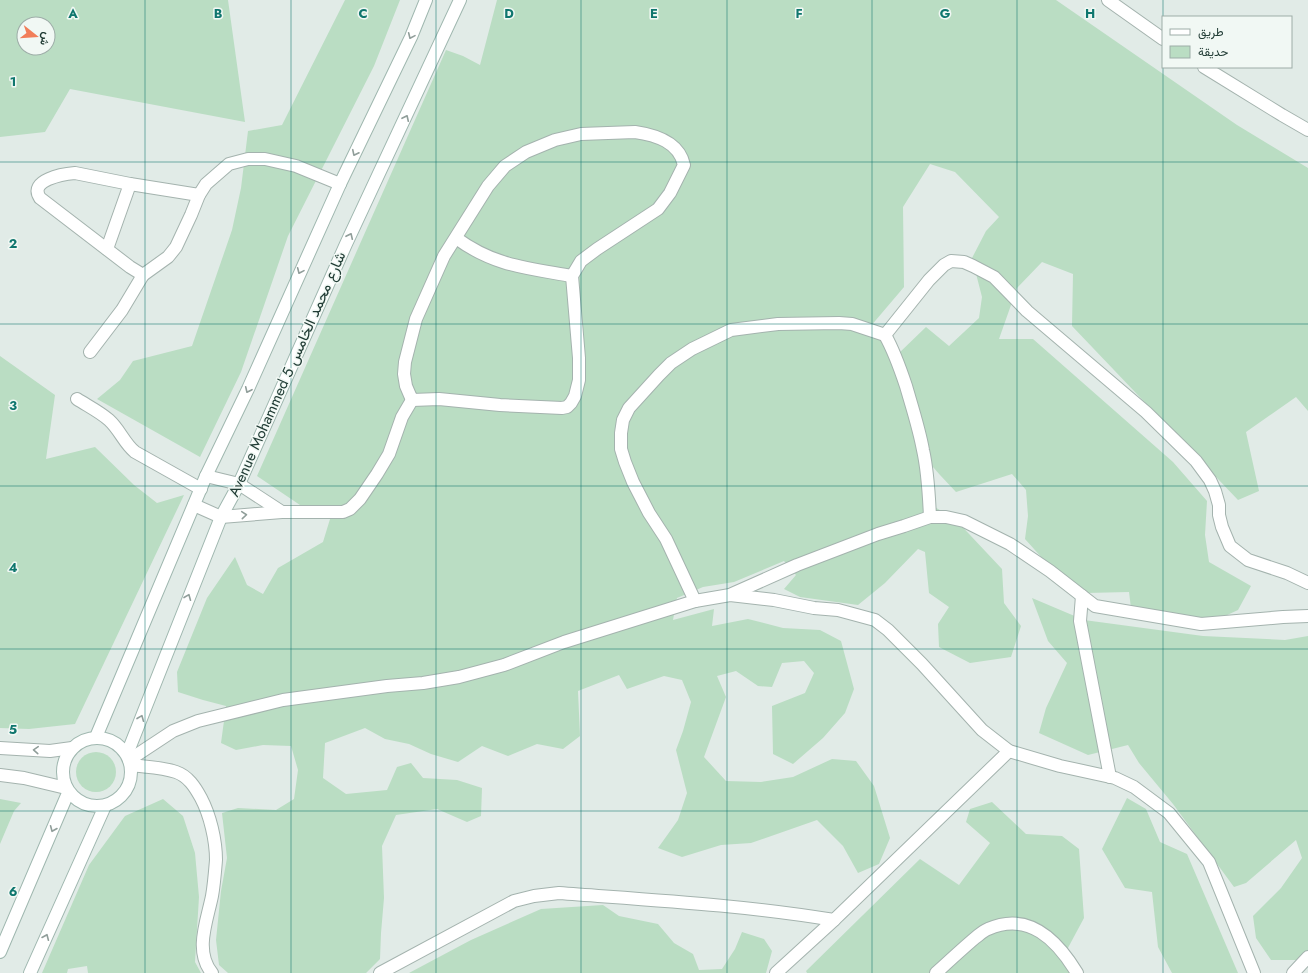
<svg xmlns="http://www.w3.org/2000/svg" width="1308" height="973" font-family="Jost,Vazirmatn,sans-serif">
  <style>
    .green { fill: #baddc3; fill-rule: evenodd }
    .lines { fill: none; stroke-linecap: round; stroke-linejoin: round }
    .minor-casing { stroke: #a4b3ae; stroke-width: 14 }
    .tertiary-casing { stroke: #a4b3ae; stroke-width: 14 }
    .secondary-casing { stroke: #9fb7af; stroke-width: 14 }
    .minor { stroke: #fff; stroke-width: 12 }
    .tertiary { stroke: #fff; stroke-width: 12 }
    .secondary { stroke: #fff; stroke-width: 12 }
    .oneway { stroke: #909e9a }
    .grid { fill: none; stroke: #0f766e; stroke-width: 1; stroke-opacity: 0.55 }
    .labels { text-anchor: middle; stroke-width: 3; stroke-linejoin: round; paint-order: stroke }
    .street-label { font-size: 15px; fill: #213c35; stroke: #f1f8f4 }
    .grid-label { font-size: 13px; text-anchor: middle; font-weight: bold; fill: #0f766e; stroke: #f1f8f4; stroke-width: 3; stroke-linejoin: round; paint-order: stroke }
  </style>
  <rect width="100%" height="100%" fill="#e1ebe7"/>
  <!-- green -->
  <g class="green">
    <path d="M 0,0 L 228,0 L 245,122 L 70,89 L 45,132 L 0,137 ZM 24,24 L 48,24 L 48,48 L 24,48 Z"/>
    <path d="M 345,0 L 400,0 L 374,66 L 288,236 L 241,372 L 200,457 L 97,399 L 120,380 L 133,361 L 192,346 L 232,230 L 241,188 L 248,131 L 282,125 Z"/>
    <path d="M 497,0 L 1056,0 L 1237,125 L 1308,168 L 1308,411 L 1296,397 L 1246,432 L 1259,491 L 1238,500 L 1072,326 L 1073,274 L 1042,262 L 1017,288 L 999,339 L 1033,339 L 1173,462 L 1207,501 L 1205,535 L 1209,562 L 1251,586 L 1238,610 L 1212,622 L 1131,608 L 1129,592 L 1086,593 L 1043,559 L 1025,539 L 1028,516 L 1026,490 L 1012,474 L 956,492 L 940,475 L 933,467 L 933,506 L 955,519 L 1002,569 L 1004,603 L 1021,626 L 1011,657 L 970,663 L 939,647 L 938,624 L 949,607 L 929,593 L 925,552 L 918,549 L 885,583 L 858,605 L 800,597 L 784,589 L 796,575 L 784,561 L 734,582 L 703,587 L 677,598 L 673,620 L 714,609 L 712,626 L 748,619 L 783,628 L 820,630 L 841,641 L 854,689 L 845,713 L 823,738 L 793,764 L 773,754 L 772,706 L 805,693 L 814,673 L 804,661 L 782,663 L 772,687 L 758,686 L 736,671 L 717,676 L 726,697 L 704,757 L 726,781 L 761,782 L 793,777 L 832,759 L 856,761 L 874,786 L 890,838 L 879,864 L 858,873 L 843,846 L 817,820 L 751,843 L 721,845 L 682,857 L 658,848 L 678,820 L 687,793 L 676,750 L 683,731 L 691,702 L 682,680 L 664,676 L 627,689 L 619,675 L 578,691 L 580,736 L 563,749 L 537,744 L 508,756 L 482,746 L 458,762 L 431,754 L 409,744 L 385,739 L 365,728 L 325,743 L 323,778 L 346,794 L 387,790 L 397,767 L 411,763 L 423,778 L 457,780 L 482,788 L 481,816 L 467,822 L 437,809 L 396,815 L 382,846 L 384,898 L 381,933 L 380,959 L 366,973 L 228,973 L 219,965 L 216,940 L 221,891 L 227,858 L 222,813 L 238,808 L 276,810 L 294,799 L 298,770 L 291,746 L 263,745 L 236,750 L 221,743 L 226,706 L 203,700 L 178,692 L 177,672 L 207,598 L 235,557 L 247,585 L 263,594 L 278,568 L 323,542 L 334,506 L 300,505 L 257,476 L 446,50 L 463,56 L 480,65 ZM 930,164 L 955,172 L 999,217 L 986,231 L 972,258 L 982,297 L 979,318 L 949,346 L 926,327 L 898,354 L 870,327 L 904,287 L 903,207 Z"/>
    <path d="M 0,356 L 55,395 L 46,459 L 95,447 L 134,485 L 157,503 L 184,495 L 75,724 L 29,729 L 0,728 Z"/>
    <path d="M 1032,598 L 1084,620 L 1203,636 L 1285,640 L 1308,636 L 1308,951 L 1301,960 L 1271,960 L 1256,938 L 1253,916 L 1281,888 L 1302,858 L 1296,840 L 1246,883 L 1234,887 L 1173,804 L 1139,763 L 1128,745 L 1088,755 L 1039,733 L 1046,708 L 1067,663 L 1048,641 Z"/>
    <circle cx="96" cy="772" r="20"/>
    <path d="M 1127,798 L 1146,809 L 1160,842 L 1187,854 L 1238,973 L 1172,973 L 1158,947 L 1152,892 L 1125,888 L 1102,849 Z"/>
    <path d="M 0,799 L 21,803 L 14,811 L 0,844 Z"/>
    <path d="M 163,799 L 183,816 L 195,853 L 199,897 L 195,962 L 201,973 L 88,973 L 87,966 L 68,969 L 67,973 L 42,973 L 89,865 L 125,816 Z"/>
    <path d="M 992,802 L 1026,834 L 1062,836 L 1079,849 L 1084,918 L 1062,959 L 1071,973 L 807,973 L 806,971 L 920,859 L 959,885 L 990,843 L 966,822 L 970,809 Z"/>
    <path d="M 603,905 L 619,916 L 658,924 L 674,943 L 693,954 L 699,970 L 722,969 L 735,949 L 742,932 L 764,939 L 772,951 L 766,973 L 409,973 L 471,940 L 541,909 Z"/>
  </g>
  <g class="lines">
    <defs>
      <g id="minor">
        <path d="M 635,132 C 656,135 679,142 684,165 L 670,193 L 658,209 L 597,249 L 581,261 L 572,276 L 579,358 L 579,380 L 575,396 L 571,403 L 567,407 L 562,408 L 500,405 L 439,399 L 412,400 L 406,386 L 404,374 L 405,362 L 416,319 L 444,256 L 488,186 L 505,166 L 526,152 L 555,140 L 581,134 Z"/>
        <path d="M 456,238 C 494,266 527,268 572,276"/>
        <path d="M 107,249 L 130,184"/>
        <path d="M 143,275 L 168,257 L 176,247 L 191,215 L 199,195 L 206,184 L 229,164 L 248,159 L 265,159 L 296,166 L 340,184"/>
        <path d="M 885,335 L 929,280 L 944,265 L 951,261 L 964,262 L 973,266 L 994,277 L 1027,311 L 1146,412 L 1196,461 L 1210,480 L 1215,491 L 1219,505 L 1219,515 L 1222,527 L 1230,546 L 1248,560 L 1287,573 L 1308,583"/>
        <path d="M 90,352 L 122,310 L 143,275 L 130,267 L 40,198 C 28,180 63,174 75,173 L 130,184 L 199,195"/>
        <path d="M 77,399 C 88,406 100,412 109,420 C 120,430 124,443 135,452 L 201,489"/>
        <path d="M 206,476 L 239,484 L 282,512"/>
        <path d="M 194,505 L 221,517 L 282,512 L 343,512 L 350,509 L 360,499 L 377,474 L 389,454 L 402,417 L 412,400"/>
        <path d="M 732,594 L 797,565 L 878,534 L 904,526 L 930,517 L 946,517 L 964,521 L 1010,544 L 1050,571 L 1095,606 L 1201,624 L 1283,617 L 1308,616"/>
        <path d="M 1082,596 L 1080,621 L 1110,777"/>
        <path d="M 695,601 L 666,539 L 649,513 L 633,482 L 625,462 L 621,449 L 621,433 L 623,420 L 629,408 L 659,375 L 671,363 L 692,349 L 731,330 L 778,324 L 839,323 L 852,324 L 885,335 C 894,351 900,368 906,386 C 912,407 919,428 923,450 C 928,472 929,495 930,517"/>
        <path d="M 129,760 L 173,731 L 198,721 L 283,700 L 387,686 L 423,683 L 459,677 L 504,665 L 564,642 L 695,601 L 730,595 L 774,600 L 814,608 L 838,610 L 875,620 L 888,630 L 922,664 L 982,730 L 1009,751 L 1060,766 L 1115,778 L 1134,787 L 1169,813 L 1209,862 L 1254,973"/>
        <path d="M 131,765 C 145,767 162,767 176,772 C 188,776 195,787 201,798 C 210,815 216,840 216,860 C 215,872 214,885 212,896 C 207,921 194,951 212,973"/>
        <path d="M 380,973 L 514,901 L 534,896 L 559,893 C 651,900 744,905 834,920 L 1009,751"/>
        <path d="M 776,973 L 834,920"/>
        <path d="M 936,973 C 949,961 962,949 975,938 C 979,935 983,931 988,929 C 1029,911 1057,940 1077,973"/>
        <path d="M 1293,973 L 1308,957"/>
      </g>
      <g id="tertiary">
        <path d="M 1108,0 L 1163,39"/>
        <path d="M 1204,67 L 1282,115 L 1308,130"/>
        <path d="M 0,748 L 50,751 L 72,748"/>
        <path d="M 0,775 L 24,778 L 66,788"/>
      </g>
      <g id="secondary">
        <path d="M 96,737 L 206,476 L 248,389 L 340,184 L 411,37 L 426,0"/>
        <circle cx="97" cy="772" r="34"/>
        <path d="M 127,754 L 221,517 L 239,484 L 346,244 L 460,0"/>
        <path d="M 0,952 L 68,793"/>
        <path d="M 30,973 L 105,806"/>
      </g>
    </defs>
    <!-- minor casing -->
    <use href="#minor" class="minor-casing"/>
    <!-- tertiary casing -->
    <use href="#tertiary" class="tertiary-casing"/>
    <!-- secondary casing -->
    <use href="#secondary" class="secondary-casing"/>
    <!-- minor -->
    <use href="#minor" class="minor"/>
    <!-- tertiary -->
    <use href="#tertiary" class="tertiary"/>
    <!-- secondary -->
    <use href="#secondary" class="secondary"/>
  </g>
  <!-- one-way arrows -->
  <defs><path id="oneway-chevron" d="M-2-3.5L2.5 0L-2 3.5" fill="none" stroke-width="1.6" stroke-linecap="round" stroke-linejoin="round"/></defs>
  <g class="oneway">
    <use href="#oneway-chevron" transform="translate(411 36) rotate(114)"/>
    <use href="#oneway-chevron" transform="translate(406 118) rotate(-65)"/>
    <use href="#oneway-chevron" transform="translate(355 153) rotate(116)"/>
    <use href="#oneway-chevron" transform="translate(350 236) rotate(-65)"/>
    <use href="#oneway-chevron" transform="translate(300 271) rotate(114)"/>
    <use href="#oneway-chevron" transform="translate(248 390) rotate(115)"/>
    <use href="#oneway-chevron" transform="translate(244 515) rotate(-5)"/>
    <use href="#oneway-chevron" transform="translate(188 597) rotate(-68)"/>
    <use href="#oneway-chevron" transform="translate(141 718) rotate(-68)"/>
    <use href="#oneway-chevron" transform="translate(36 750) rotate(-176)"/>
    <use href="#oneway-chevron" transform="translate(53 829) rotate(113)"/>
    <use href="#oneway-chevron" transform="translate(46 937) rotate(-67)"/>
  </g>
  <!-- grid -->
  <path class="grid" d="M 145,0 L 145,973M 291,0 L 291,973M 436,0 L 436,973M 581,0 L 581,973M 727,0 L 727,973M 872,0 L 872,973M 1017,0 L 1017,973M 1163,0 L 1163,973M 0,162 L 1308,162M 0,324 L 1308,324M 0,486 L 1308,486M 0,649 L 1308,649M 0,811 L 1308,811"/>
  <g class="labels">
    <!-- street labels -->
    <g class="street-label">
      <text transform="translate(287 374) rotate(-66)" y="5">Avenue Mohammed 5 شارع محمد الخامس</text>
    </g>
  </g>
  <g class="grid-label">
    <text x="73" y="18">A</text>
    <text x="218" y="18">B</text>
    <text x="363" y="18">C</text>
    <text x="509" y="18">D</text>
    <text x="654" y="18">E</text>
    <text x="799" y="18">F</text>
    <text x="945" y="18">G</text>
    <text x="1090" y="18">H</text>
    <text x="13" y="86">1</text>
    <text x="13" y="248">2</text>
    <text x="13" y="410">3</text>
    <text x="13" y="572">4</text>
    <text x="13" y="734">5</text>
    <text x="13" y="896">6</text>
  </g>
  <!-- legend -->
  <rect x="1162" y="16" width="130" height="52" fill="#f1f8f4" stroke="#9eada8"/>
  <rect x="1170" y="29" width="20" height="6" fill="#ffffff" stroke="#9eada8"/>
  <text x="1198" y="36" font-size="12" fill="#213c35">طريق</text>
  <rect x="1170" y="46" width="20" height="12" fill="#baddc3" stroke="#9eada8"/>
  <text x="1198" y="56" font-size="12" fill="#213c35">حديقة</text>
  <!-- north arrow -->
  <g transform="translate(36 36) rotate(107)"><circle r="19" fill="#f1f8f4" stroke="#9eada8"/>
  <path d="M0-3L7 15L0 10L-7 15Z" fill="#f17e59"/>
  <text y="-6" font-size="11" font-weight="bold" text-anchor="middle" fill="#213c35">ش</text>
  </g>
</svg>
